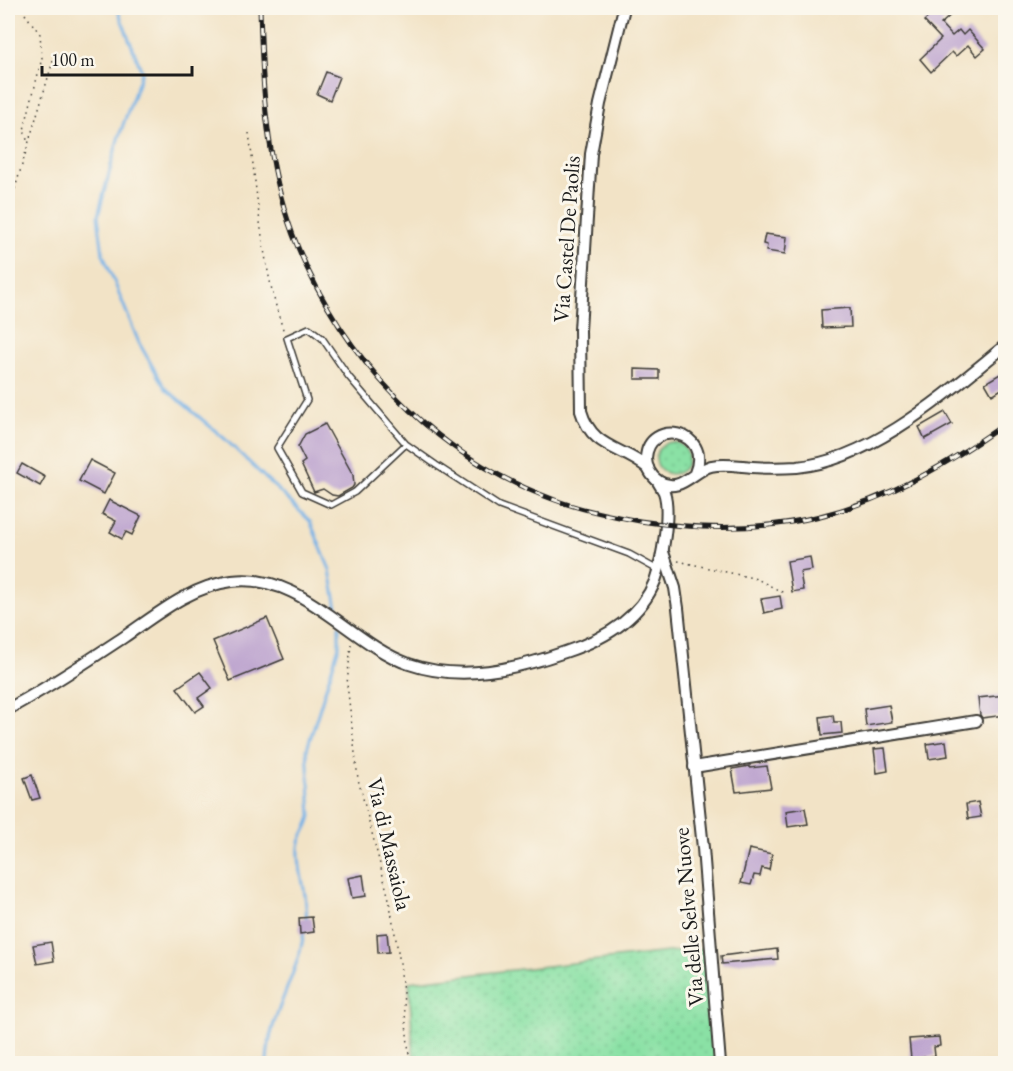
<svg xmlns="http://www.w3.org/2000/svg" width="1013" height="1071" font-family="'EB Garamond',serif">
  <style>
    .grass { fill: url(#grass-dots); stroke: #537e60; stroke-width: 1.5 }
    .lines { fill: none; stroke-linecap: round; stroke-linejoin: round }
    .stream { stroke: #73b1e6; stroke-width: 3 }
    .building { fill: #bba2ce }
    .service-casing { stroke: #3c3a36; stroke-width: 8 }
    .minor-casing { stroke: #3c3a36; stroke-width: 14 }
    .path { stroke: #3c3a36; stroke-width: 1.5; stroke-dasharray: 1.5 4.5; stroke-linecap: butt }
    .service { stroke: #fff; stroke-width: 5 }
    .minor { stroke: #fff; stroke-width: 10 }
    .rail-casing { stroke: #1c1c1c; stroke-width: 5 }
    .rail { stroke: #fbf7ec; stroke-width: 3; stroke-dasharray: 9; stroke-linecap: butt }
    .labels { text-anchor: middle; stroke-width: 6; stroke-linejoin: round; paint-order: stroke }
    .street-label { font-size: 22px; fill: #1c1c1c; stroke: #fbf7ec }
  </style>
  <defs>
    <pattern id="grass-dots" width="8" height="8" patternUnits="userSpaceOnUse" patternTransform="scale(1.5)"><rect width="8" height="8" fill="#8ae1a5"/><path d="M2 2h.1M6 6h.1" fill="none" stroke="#76c08d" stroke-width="1.8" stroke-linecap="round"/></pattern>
  </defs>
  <rect width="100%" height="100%" fill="#fbf7ec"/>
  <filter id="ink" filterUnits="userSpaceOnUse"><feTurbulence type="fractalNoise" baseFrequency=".0167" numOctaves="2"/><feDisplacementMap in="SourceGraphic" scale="12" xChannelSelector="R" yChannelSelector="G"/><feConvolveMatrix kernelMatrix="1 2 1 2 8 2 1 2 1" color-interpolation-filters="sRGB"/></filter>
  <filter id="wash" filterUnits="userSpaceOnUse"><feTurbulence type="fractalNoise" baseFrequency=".008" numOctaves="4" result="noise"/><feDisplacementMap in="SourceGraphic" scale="24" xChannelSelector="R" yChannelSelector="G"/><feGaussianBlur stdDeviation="1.35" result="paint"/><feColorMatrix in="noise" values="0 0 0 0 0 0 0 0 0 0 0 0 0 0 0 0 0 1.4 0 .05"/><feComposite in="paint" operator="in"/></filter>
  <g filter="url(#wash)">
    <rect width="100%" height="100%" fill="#f2e3c6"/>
    <!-- grass -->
    <g class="grass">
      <circle cx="672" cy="458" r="16"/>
      <path d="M 711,947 L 719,1063 L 414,1063 L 409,982 Z"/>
    </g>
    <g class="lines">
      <!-- stream -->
      <g class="stream">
        <path d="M 117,8 L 142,72 L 118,139 L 98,216 L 103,254 L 139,343 L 165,388 L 225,439 L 310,521 L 330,570 L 339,619"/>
        <path d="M 306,920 C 309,894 297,872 299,847 C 300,836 309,827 311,816 L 307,749 L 339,646 L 339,626"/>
        <path d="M 267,1064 C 267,1018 298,977 304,932"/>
      </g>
    </g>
    <g id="blocks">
      <!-- building -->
      <g class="building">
        <path d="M 939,8 L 958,8 L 941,24 L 952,36 L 959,30 L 963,35 L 968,30 L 985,49 L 977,56 L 968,45 L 956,56 L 952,52 L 931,72 L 920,59 L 941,39 L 924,21 Z"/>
        <path d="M 326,72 L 339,77 L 330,100 L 317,94 Z"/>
        <path d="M 765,234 L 787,237 L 785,254 L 766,251 L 767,245 L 763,244 Z"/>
        <path d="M 850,308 L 851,327 L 822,328 L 821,310 Z"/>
        <path d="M 635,369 L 659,370 L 659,379 L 635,379 Z"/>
        <path d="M 1005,371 L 1005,387 L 992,395 L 985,383 Z"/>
        <path d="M 945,412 L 952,424 L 925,439 L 919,427 Z"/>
        <path d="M 325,424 L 353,475 L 354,485 L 352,488 L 338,496 L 332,495 L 323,489 L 314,492 L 301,464 L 305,461 L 298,447 L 305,434 Z"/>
        <path d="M 90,460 L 115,473 L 104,494 L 79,481 Z"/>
        <path d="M 22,464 L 45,477 L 40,486 L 17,473 Z"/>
        <path d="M 109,500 L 141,516 L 132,535 L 126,532 L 122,539 L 110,532 L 116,521 L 102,514 Z"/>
        <path d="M 810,557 L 812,570 L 800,572 L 803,590 L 792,592 L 787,561 Z"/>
        <path d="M 780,596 L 782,609 L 764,613 L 761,599 Z"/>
        <path d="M 267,618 L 284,659 L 230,681 L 213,641 Z"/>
        <path d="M 200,672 L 212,688 L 198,698 L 204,706 L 195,712 L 177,688 Z"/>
        <path d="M 1005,695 L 1005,715 L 982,718 L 980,715 L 978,698 Z"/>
        <path d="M 889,705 L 892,722 L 866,726 L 864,709 Z"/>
        <path d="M 833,715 L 834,722 L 841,722 L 842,733 L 822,735 L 820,717 Z"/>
        <path d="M 946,741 L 948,756 L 929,759 L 927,744 Z"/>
        <path d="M 885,748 L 888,771 L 877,773 L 874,749 Z"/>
        <path d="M 750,766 L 750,768 L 767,766 L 771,788 L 736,792 L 732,769 Z"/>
        <path d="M 32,775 L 40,798 L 32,800 L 24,778 Z"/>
        <path d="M 978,802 L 981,817 L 968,819 L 966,804 Z"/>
        <path d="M 805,808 L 808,824 L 788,827 L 786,811 Z"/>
        <path d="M 749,849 L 772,854 L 769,870 L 762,868 L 760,876 L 754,875 L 751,885 L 741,883 Z"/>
        <path d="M 363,875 L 366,896 L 352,898 L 348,878 Z"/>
        <path d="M 312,917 L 314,932 L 300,934 L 299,918 Z"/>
        <path d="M 387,933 L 389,952 L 378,953 L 377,934 Z"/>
        <path d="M 51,942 L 54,961 L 37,964 L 33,945 Z"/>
        <path d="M 777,949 L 778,959 L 722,964 L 721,956 Z"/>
        <path d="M 939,1037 L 940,1046 L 934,1047 L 935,1056 L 911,1059 L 909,1039 Z"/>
      </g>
    </g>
  </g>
  <g filter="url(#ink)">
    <use href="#blocks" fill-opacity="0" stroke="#3c3a36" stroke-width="1.5"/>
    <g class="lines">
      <defs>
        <path id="service" d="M 406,444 L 355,492 L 331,505 L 302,492 L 277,448 L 307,400 L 287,338 L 309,328 L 322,338 L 349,377 L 406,444 L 436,465 L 499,506 L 629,554 L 658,570"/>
        <g id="minor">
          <path d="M 624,8 L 600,104 L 591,154 L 580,330 L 581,411 C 592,449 621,446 648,468"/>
          <path d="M 695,473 C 713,430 648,418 646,458 C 646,467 651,476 658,481 C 680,495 692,471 711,466 C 724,463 739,466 752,467 C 767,468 782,468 797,467 C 873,460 949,391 1006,345"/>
          <path d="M 663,552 L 675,588 L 678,608 L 703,848 L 720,1064"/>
          <path d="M 8,709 C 48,688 86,662 124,637 C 156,615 191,586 232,581 C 302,572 349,643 409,664 C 461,682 516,669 565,652 C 602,640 640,619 655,581 C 662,561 671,512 664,492 C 662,488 659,484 657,480"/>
          <path d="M 694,767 L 976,721"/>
        </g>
      </defs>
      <!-- service casing -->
      <use href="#service" class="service-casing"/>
      <!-- minor casing -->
      <use href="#minor" class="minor-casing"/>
      <!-- path -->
      <g class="path">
        <path d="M 25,14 L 40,34 L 42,58 L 24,130 L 28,143"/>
        <path d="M 249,133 C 258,199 262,269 284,332"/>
        <path d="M 8,212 L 53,61"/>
        <path d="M 678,561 L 757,579 L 784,593"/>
        <path d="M 351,644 L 347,684 L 358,779 L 389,899 L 400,963 L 410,1064"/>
      </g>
      <!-- service -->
      <use href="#service" class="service"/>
      <!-- minor -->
      <use href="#minor" class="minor"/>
      <defs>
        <path id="rail" d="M 260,8 C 262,84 266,162 293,235 C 339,355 432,456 555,500 C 582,510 611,516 640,521 C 700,530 761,531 820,516 C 889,499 948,464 1006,423"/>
      </defs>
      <!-- rail casing -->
      <use href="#rail" class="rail-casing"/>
      <!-- rail -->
      <use href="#rail" class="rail"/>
    </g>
  </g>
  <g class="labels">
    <!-- street labels -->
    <g class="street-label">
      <text transform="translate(566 239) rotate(-86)" y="8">Via Castel De Paolis</text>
      <text transform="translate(390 844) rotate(77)" y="8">Via di Massaiola</text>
      <text transform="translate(688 917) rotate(-95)" y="8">Via delle Selve Nuove</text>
    </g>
  </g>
  <!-- margin -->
  <rect width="1013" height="1071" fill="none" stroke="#fbf7ec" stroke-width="30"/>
  <!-- scale -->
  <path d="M42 66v9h150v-9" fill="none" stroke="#1c1c1c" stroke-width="3"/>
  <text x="51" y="66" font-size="18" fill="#1c1c1c" stroke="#fbf7ec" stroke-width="4.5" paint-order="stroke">100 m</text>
</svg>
